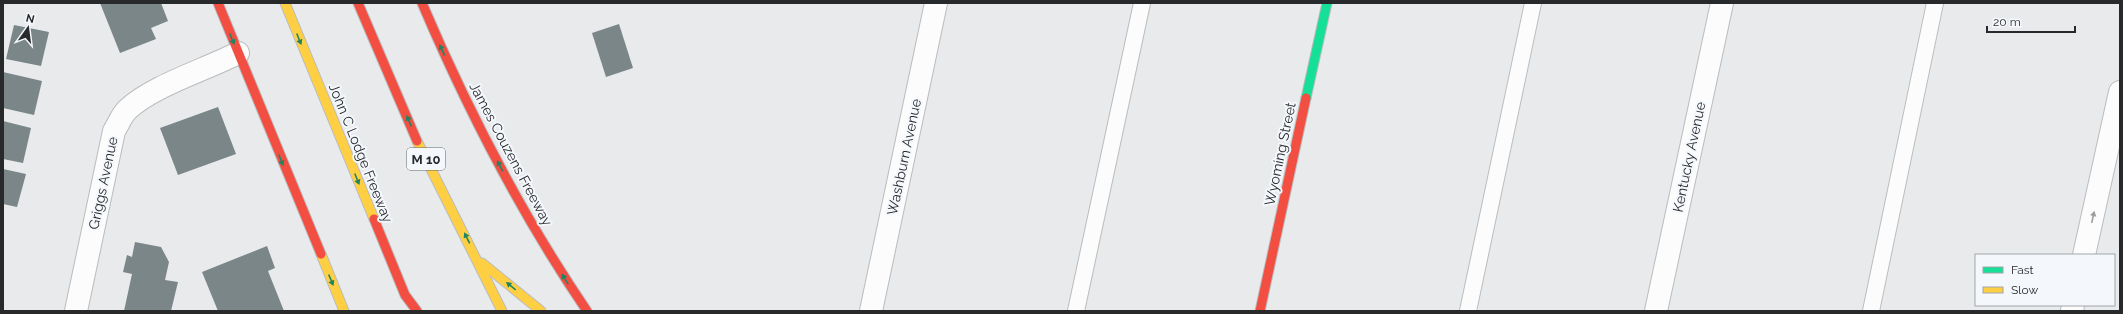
<svg xmlns="http://www.w3.org/2000/svg" width="2123" height="314" font-family="Raleway,sans-serif">
  <style>
    .building { fill: #7b8689 }
    .lines { fill: none; stroke-linecap: round; stroke-linejoin: round }
    .lane-casing { stroke: #babcbe; stroke-width: 18 }
    .street-casing { stroke: #babcbe; stroke-width: 24 }
    .fast-casing { stroke: #babcbe; stroke-width: 11 }
    .slow-casing { stroke: #babcbe; stroke-width: 11 }
    .jam-casing { stroke: #babcbe; stroke-width: 11 }
    .lane { stroke: #fcfcfc; stroke-width: 16 }
    .street { stroke: #fcfcfc; stroke-width: 22 }
    .fast { stroke: #16e098; stroke-width: 9 }
    .slow { stroke: #ffcf43; stroke-width: 9 }
    .jam { stroke: #f24e42; stroke-width: 9 }
    .oneway { fill: #1f8462 }
    .oneway2 { fill: #9d9d9e }
    .labels { text-anchor: middle; stroke-width: 4; stroke-linejoin: round; paint-order: stroke }
    .shield { fill: #f4f8fc; stroke: #65676a; stroke-width: 1 }
    .shield-label { font-size: 13px; font-weight: bold; fill: #28292b }
    .street-label { font-size: 14px; fill: #28292b; stroke: #f4f8fc }
  </style>
  <rect width="100%" height="100%" fill="#e8eaec"/>
  <!-- building -->
  <g class="building">
    <path d="M 100,3 L 161,3 L 168,21 L 151,28 L 156,39 L 120,53 Z"/>
    <path d="M 619,24 L 633,68 L 606,77 L 592,33 Z"/>
    <path d="M 14,25 L 49,32 L 41,66 L 6,59 Z"/>
    <path d="M 3,72 L 42,81 L 34,115 L 3,108 Z"/>
    <path d="M 218,107 L 236,154 L 178,175 L 160,128 Z"/>
    <path d="M 3,121 L 31,128 L 23,163 L 3,159 Z"/>
    <path d="M 3,169 L 26,174 L 17,207 L 3,204 Z"/>
    <path d="M 135,242 L 161,247 L 169,262 L 165,280 L 178,282 L 171,311 L 124,311 L 132,274 L 123,272 L 127,255 L 132,257 Z"/>
    <path d="M 267,246 L 275,268 L 268,271 L 284,311 L 218,311 L 202,272 Z"/>
  </g>
  <g class="lines">
    <defs>
      <g id="lane">
        <path d="M 1076,311 L 1142,3"/>
        <path d="M 1468,311 L 1533,3"/>
        <path d="M 1871,311 L 1935,3"/>
      </g>
      <g id="street">
        <path d="M 2084,255 L 2120,92"/>
        <path d="M 76,311 L 114,131 C 118,125 121,116 127,110 C 152,86 205,70 238,53"/>
        <path d="M 871,311 L 936,3"/>
        <path d="M 1656,311 L 1722,3"/>
        <path d="M 2072,311 L 2073,305"/>
      </g>
      <path id="fast" d="M 1306,98 L 1327,3"/>
      <g id="slow">
        <path d="M 285,3 L 374,219"/>
        <path d="M 417,141 L 502,311"/>
        <path d="M 321,254 L 344,311"/>
        <path d="M 482,263 L 541,311"/>
      </g>
      <g id="jam">
        <path d="M 218,3 L 321,254"/>
        <path d="M 358,3 L 417,141"/>
        <path d="M 422,3 C 468,111 521,214 587,311"/>
        <path d="M 374,219 L 405,295 L 417,311"/>
        <path d="M 1260,311 L 1306,98"/>
      </g>
    </defs>
    <!-- lane casing -->
    <use href="#lane" class="lane-casing"/>
    <!-- street casing -->
    <use href="#street" class="street-casing"/>
    <!-- fast casing -->
    <use href="#fast" class="fast-casing"/>
    <!-- slow casing -->
    <use href="#slow" class="slow-casing"/>
    <!-- jam casing -->
    <use href="#jam" class="jam-casing"/>
    <!-- lane -->
    <use href="#lane" class="lane"/>
    <!-- street -->
    <use href="#street" class="street"/>
    <!-- fast -->
    <use href="#fast" class="fast"/>
    <!-- slow -->
    <use href="#slow" class="slow"/>
    <!-- jam -->
    <use href="#jam" class="jam"/>
  </g>
  <!-- one-way arrows -->
  <defs><path id="oneway-solid" d="M-6-.8H1V-3.2L6.5 0L1 3.2V.8H-6Z"/></defs>
  <g class="oneway">
    <use href="#oneway-solid" transform="translate(232 39) rotate(68)"/>
    <use href="#oneway-solid" transform="translate(299 39) rotate(68)"/>
    <use href="#oneway-solid" transform="translate(442 50) rotate(-115)"/>
    <use href="#oneway-solid" transform="translate(409 121) rotate(-113)"/>
    <use href="#oneway-solid" transform="translate(281 160) rotate(68)"/>
    <use href="#oneway-solid" transform="translate(500 166) rotate(-118)"/>
    <use href="#oneway-solid" transform="translate(357 179) rotate(68)"/>
    <use href="#oneway-solid" transform="translate(467 238) rotate(-116)"/>
    <use href="#oneway-solid" transform="translate(565 279) rotate(-122)"/>
    <use href="#oneway-solid" transform="translate(331 280) rotate(67)"/>
    <use href="#oneway-solid" transform="translate(511 286) rotate(-141)"/>
  </g>
  <use class="oneway2" href="#oneway-solid" transform="translate(2093 217) rotate(-78)"/>
  <g class="labels">
    <!-- shield labels -->
    <rect class="shield" x="407" y="148" width="38" height="22" rx="3"/>
    <g class="shield-label">
      <text x="426" y="164">M 10</text>
    </g>
    <!-- street labels -->
    <g class="street-label">
      <text transform="translate(361 153) rotate(68)" y="5">John C Lodge Freeway</text>
      <text transform="translate(511 154) rotate(62)" y="5">James Couzens Freeway</text>
      <text transform="translate(1280 154) rotate(-78)" y="5">Wyoming Street</text>
      <text transform="translate(904 157) rotate(-78)" y="5">Washburn Avenue</text>
      <text transform="translate(1689 157) rotate(-78)" y="5">Kentucky Avenue</text>
      <text transform="translate(103 183) rotate(-78)" y="5">Griggs Avenue</text>
    </g>
  </g>
  <!-- border -->
  <rect width="2123" height="314" fill="none" stroke="#28292b" stroke-width="8"/>
  <!-- legend -->
  <rect x="1975" y="254" width="140" height="52" fill="#f4f8fc" stroke="#a2a5a8"/>
  <rect x="1983" y="267" width="20" height="6" fill="#16e098" stroke="#a2a5a8"/>
  <text x="2011" y="274" font-size="12" fill="#28292b">Fast</text>
  <rect x="1983" y="287" width="20" height="6" fill="#ffcf43" stroke="#a2a5a8"/>
  <text x="2011" y="294" font-size="12" fill="#28292b">Slow</text>
  <!-- north arrow -->
  <g transform="translate(28 28) rotate(14)" stroke="#f4f8fc" stroke-width="3" paint-order="stroke">
  <path d="M0-3L7 15L0 10L-7 15Z" fill="#28292b"/>
  <text y="-6" font-size="11" font-weight="bold" text-anchor="middle" fill="#28292b">N</text>
  </g>
  <!-- scale -->
  <path d="M1987 26v6h88v-6" fill="none" stroke="#28292b" stroke-width="2"/>
  <text x="1993" y="26" font-size="12" fill="#28292b" stroke="#f4f8fc" stroke-width="3" paint-order="stroke">20 m</text>
</svg>
